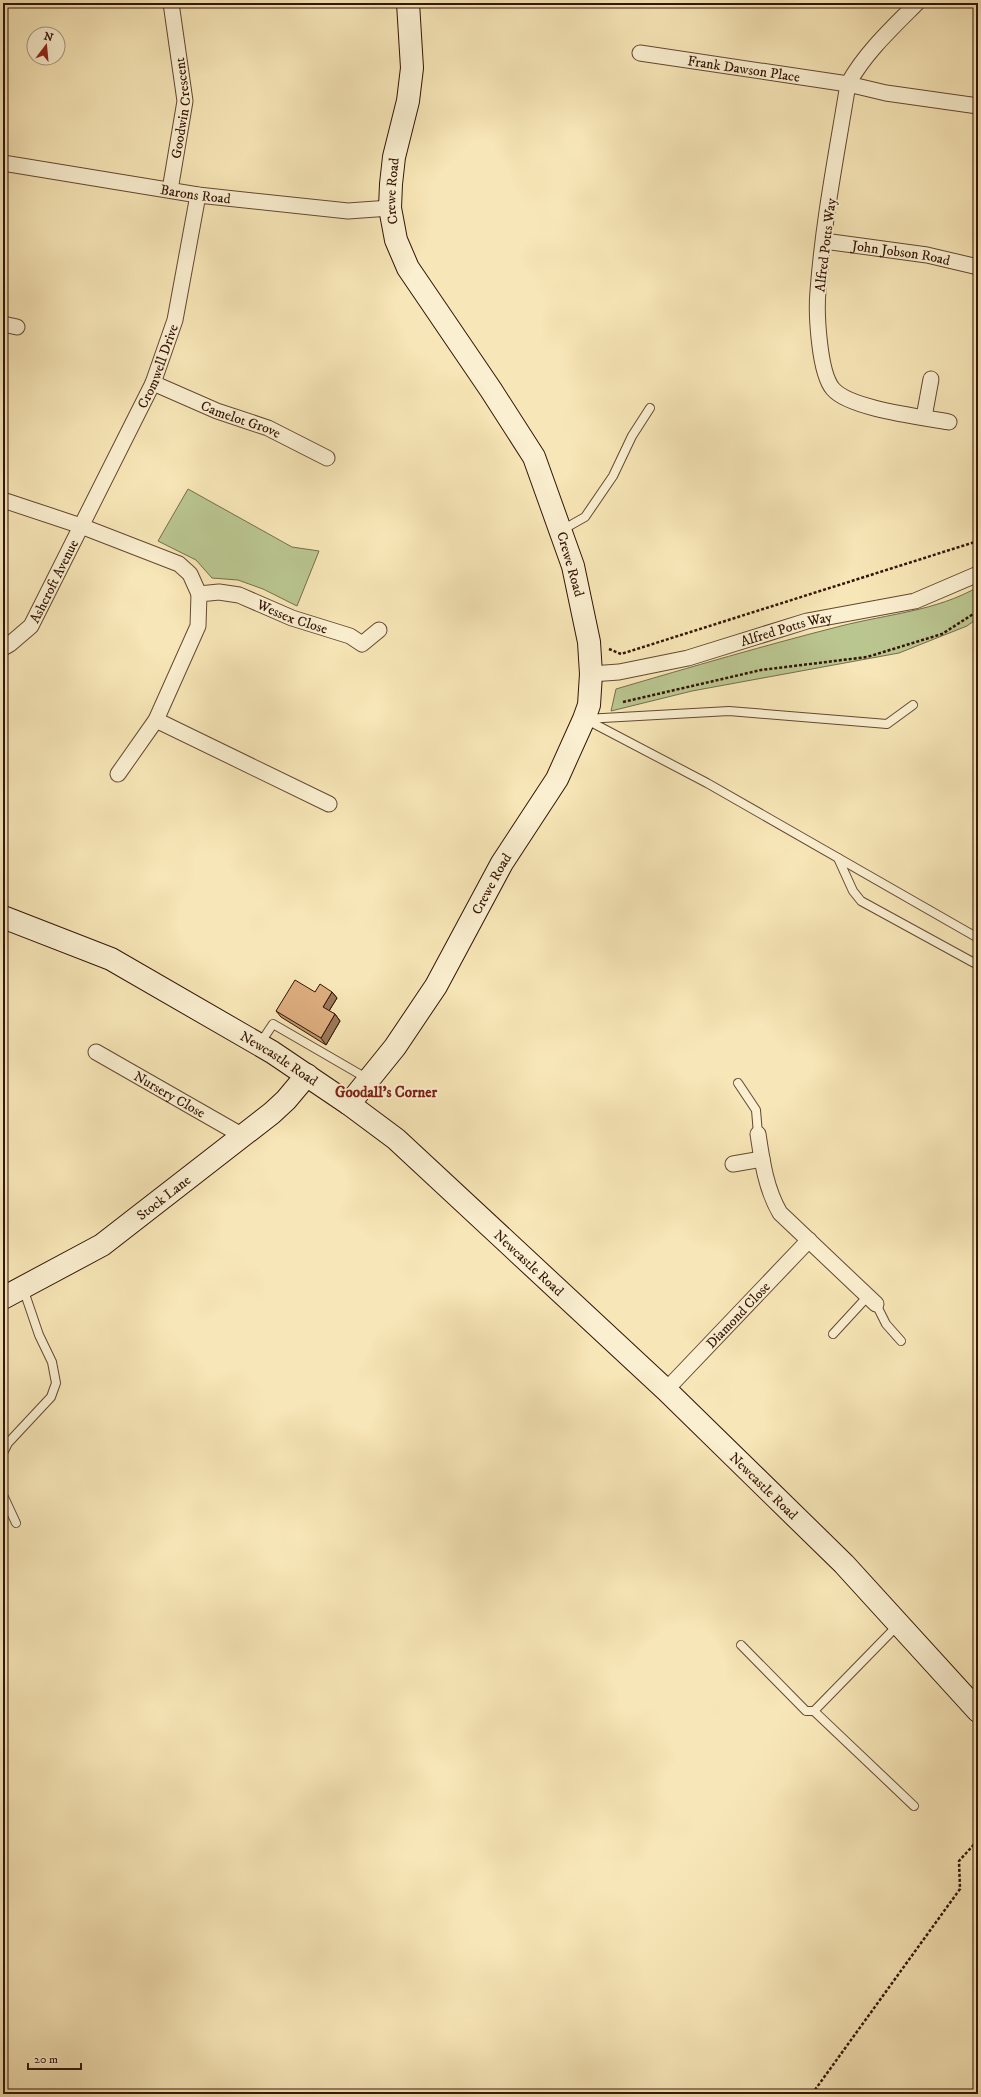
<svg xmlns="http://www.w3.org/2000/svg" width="981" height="2097" font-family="'IM FELL DW Pica',serif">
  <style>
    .green { fill: #bac690; stroke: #766d4a }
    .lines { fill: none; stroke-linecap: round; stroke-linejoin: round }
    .lane-casing { stroke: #644831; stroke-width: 10 }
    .street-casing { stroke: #644831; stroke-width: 17 }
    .secondary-casing { stroke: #331404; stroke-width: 24 }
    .path { stroke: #331404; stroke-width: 2.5; stroke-dasharray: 3 2; stroke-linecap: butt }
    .lane { stroke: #faefd0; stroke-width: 8 }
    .street { stroke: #faefd0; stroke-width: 15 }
    .secondary { stroke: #faefd0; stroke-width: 22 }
    .wall { fill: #be956d; stroke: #331404 }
    .shaded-wall { fill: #9b7959; stroke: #331404 }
    .building { fill: #ddad7f; stroke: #331404 }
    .labels { text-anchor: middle; stroke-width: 4; stroke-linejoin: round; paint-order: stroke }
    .street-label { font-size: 14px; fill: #331404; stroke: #faefd0 }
    .neighbourhood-label { font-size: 15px; font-weight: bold; fill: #7a1f14; stroke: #faefd0 }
  </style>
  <rect width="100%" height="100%" fill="#f7e6b7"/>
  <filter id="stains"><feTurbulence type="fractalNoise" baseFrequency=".005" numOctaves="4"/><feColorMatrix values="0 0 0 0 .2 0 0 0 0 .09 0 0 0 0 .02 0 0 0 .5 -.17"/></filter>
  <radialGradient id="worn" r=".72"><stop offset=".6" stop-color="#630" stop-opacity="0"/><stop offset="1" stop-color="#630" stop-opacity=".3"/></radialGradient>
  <!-- green -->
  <g class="green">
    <path d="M 188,489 L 292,547 L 319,551 L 297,606 L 263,589 L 238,580 L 212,578 L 196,560 L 158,541 Z"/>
    <path d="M 978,587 L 978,618 L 967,626 L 899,653 L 692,691 L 611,711 L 616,689 C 691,667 766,645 841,626 C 888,614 936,611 978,587 Z"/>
  </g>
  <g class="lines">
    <defs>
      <g id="lane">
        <path d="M 562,530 L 585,517 L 613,476 L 632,436 L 650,408"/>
        <path d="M 585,719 L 707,783 L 978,938"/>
        <path d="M 585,719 L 729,711 L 887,724 L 913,705"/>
        <path d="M 838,858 L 853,891 L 861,901 L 978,965"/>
        <path d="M 259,1045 L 273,1024 L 368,1079"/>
        <path d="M 738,1083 L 756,1110 L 758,1134"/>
        <path d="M 876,1304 L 886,1324 L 901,1341"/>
        <path d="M 833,1334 L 868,1296"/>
        <path d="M 3,1453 L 8,1443 L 51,1397 L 56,1383 L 52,1362 L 39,1335 L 23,1288"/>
        <path d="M 3,1495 L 16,1523"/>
        <path d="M 741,1645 L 806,1711 L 814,1711 L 898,1625"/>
        <path d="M 814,1711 L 914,1806"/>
      </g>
      <g id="street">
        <path d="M 917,3 C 892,28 865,53 848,84 C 837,152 823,222 818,291 C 816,313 819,373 833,389 C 850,409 923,417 949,422"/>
        <path id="s1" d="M 640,53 L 848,84 L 886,93 L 978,106"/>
        <path id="s2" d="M 3,163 L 198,195 L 348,211 L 390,208"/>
        <path id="s3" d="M 170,190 L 185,101 L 171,3"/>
        <path id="s4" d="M 824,241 L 927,255 L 978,267"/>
        <path d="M 3,324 L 17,327"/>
        <path id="s5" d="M 153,383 L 217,411 L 268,428 L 327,458"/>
        <path d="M 924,417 L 931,379"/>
        <path d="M 3,500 L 81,526 L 179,564 L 190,574 L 199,594"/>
        <path id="s6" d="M 3,648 L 10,644 L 31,626 L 153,383 L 175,320 L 198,195"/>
        <path id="s7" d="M 591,674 L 619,672 L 688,658 L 807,621 L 915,601 L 978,574"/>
        <path d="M 156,720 L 329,804"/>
        <path id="s8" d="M 118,774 L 156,720 L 198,626 L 199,594 L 219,592 L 239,595 L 292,618 L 350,636 L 362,644 L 379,630"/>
        <path id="s9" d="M 96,1052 L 243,1136"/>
        <path d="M 758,1134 C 762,1161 766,1189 780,1213 L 876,1304"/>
        <path d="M 733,1164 L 762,1159"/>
        <path id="s10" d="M 666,1390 L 809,1240"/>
      </g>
      <g id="secondary">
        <path id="s11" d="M 3,917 L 111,959 L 272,1052 L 349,1104 L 396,1139 L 666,1390 L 844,1564 L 978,1711"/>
        <path id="s12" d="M 349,1104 L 395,1047 L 436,986 L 502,863 L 557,779 L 584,719 L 589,705 L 591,674 L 589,642 L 573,566 L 534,457 L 491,390 L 408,268 L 396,240 L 390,208 L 391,184 L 394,157 L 408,101 L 412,68 L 408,3"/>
        <path id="s13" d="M 3,1298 L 102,1245 L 272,1113 L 286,1100 L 307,1075"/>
      </g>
    </defs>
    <!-- lane casing -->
    <use href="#lane" class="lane-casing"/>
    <!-- street casing -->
    <use href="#street" class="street-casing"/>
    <!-- secondary casing -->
    <use href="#secondary" class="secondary-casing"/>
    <!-- path -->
    <g class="path">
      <path d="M 609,649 L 621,654 L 978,541"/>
      <path d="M 623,702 L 761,670 L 867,657 L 942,634 L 978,611"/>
      <path d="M 812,2094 L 960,1889 L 959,1861 L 978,1840"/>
    </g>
    <!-- lane -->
    <use href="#lane" class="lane"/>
    <!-- street -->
    <use href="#street" class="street"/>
    <!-- secondary -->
    <use href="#secondary" class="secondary"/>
  </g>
  <!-- wall -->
  <path class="wall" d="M 315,992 L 332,992 L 337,998 L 329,1011 L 335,1014 L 340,1021 L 326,1045 L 281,1017 L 276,1011 Z"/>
  <!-- shaded-wall -->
  <g class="shaded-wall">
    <path d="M 332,992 L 337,998 L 327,1014 L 323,1007 Z"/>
    <path d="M 335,1014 L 340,1021 L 326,1045 L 321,1038 Z"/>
  </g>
  <!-- building -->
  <path class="building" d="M 295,980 L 315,992 L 320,984 L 332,992 L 323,1007 L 335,1014 L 321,1038 L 276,1011 Z"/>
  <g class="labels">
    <!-- street labels -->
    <g class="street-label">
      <text dy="5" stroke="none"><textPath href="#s1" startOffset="105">Frank Dawson Place</textPath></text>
      <text dy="5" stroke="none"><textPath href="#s3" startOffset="83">Goodwin Crescent</textPath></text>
      <text dy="5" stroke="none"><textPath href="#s12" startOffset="1031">Crewe Road</textPath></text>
      <text dy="5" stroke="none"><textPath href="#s2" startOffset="195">Barons Road</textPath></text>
      <text transform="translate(825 245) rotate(-83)" y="5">Alfred Potts Way</text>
      <text dy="5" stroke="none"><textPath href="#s4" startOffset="78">John Jobson Road</textPath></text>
      <text dy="5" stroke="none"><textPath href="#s6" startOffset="325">Cromwell Drive</textPath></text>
      <text dy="5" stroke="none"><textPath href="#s5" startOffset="95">Camelot Grove</textPath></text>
      <text transform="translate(571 564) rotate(74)" y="5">Crewe Road</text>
      <text dy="5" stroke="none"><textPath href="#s6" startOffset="86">Ashcroft Avenue</textPath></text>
      <text dy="5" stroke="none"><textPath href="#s8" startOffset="299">Wessex Close</textPath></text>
      <text dy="5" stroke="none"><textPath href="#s7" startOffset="201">Alfred Potts Way</textPath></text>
      <text dy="5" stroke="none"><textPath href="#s12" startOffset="263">Crewe Road</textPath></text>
      <text dy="5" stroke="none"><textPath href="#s11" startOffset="311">Newcastle Road</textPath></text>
      <text dy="5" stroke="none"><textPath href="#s9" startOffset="85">Nursery Close</textPath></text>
      <text dy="5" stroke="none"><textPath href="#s13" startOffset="190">Stock Lane</textPath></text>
      <text dy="5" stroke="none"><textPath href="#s11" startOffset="635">Newcastle Road</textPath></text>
      <text dy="5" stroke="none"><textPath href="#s10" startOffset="104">Diamond Close</textPath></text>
      <text dy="5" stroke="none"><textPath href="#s11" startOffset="959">Newcastle Road</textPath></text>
    </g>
    <!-- neighbourhood labels -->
    <g class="neighbourhood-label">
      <text x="386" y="1097">Goodall's Corner</text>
    </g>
  </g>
  <!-- margin -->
  <rect width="981" height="2097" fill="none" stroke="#f7e6b7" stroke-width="16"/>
  <rect x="4" y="4" width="973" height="2089" fill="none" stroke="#331404" stroke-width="2"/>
  <rect x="8" y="8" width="965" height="2081" fill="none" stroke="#331404"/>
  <!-- north arrow -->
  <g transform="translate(46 46) rotate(16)"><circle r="19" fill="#faefd0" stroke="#aa977e"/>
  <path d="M0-3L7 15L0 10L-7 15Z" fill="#8f2418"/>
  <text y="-6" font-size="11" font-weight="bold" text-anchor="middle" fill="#331404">N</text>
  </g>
  <!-- scale -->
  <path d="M28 2063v6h53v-6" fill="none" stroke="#331404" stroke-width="2"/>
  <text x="34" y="2063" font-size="12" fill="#331404" stroke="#faefd0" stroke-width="3" paint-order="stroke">20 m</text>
  <rect width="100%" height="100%" filter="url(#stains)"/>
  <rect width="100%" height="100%" fill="url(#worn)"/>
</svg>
